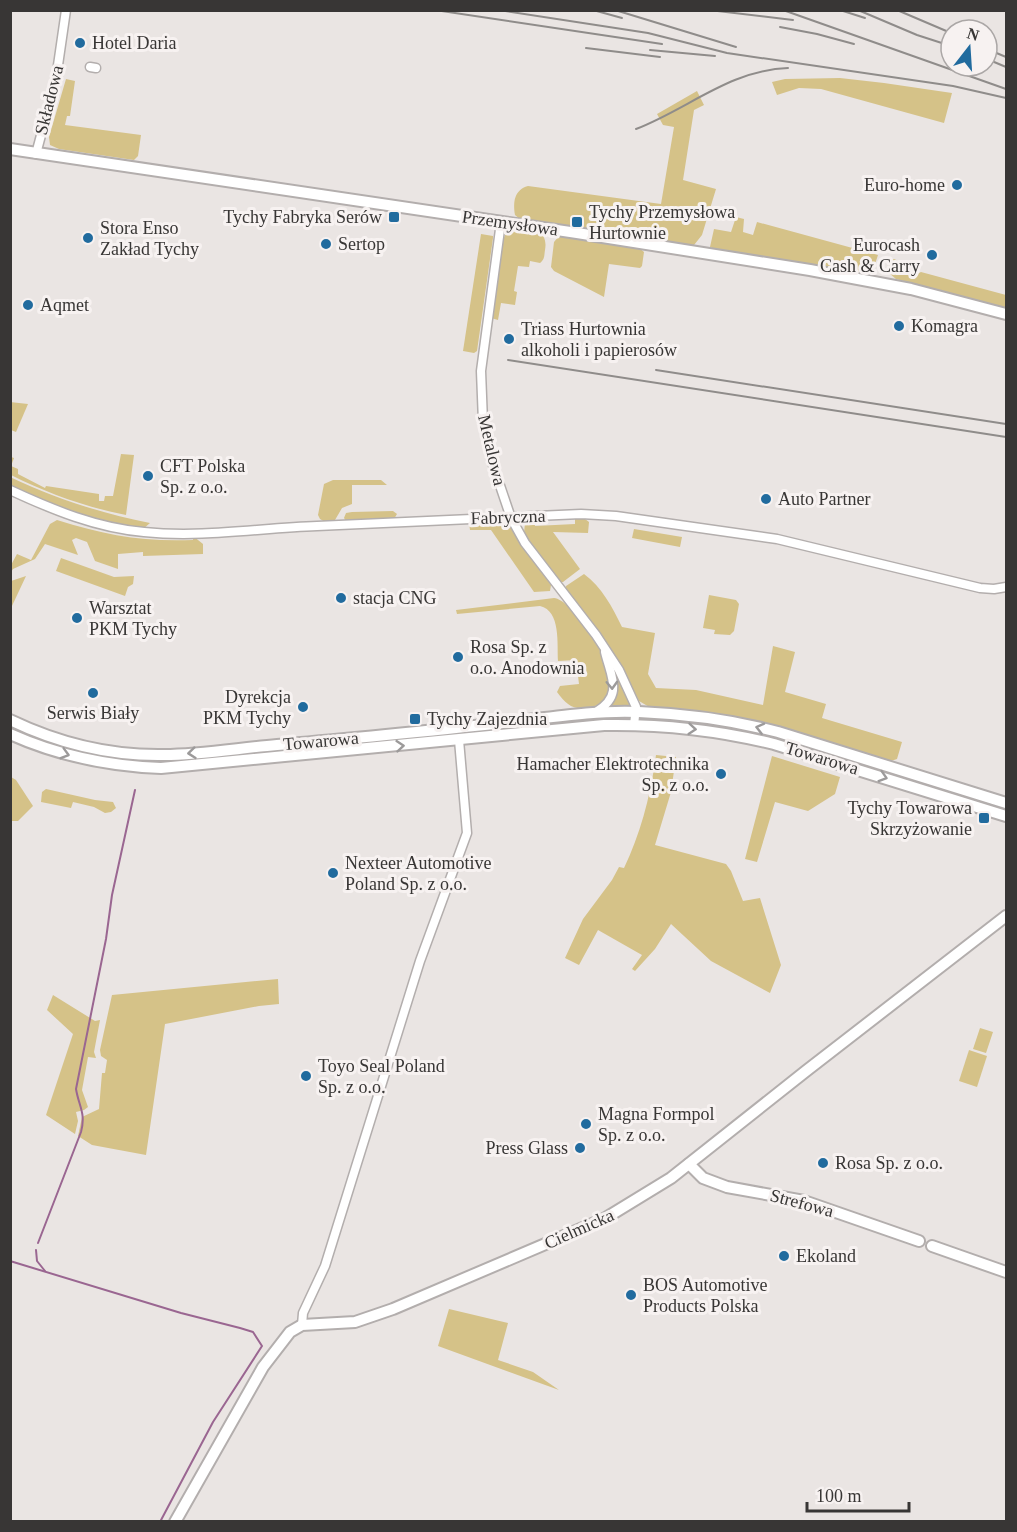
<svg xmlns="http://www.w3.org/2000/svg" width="1017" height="1532" font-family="Georgia,serif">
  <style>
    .green { fill: #d5c288 }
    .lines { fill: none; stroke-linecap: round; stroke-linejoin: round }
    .stream { stroke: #9a6691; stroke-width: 2 }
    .minor-casing { stroke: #b3aead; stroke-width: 11 }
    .tertiary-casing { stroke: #b3aead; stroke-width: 14 }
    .minor { stroke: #fff; stroke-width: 8 }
    .tertiary { stroke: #fff; stroke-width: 10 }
    .rail { stroke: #8f8c8a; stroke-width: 2 }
    .oneway { stroke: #9c9a9a }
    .poi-dot { fill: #216b9e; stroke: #f7f2f1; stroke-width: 2 }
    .labels { text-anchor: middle; stroke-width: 6; stroke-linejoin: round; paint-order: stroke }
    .poi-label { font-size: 18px; fill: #383635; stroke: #f7f2f1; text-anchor: start }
    .street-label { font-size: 18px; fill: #383635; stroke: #f7f2f1 }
  </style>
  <rect width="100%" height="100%" fill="#eae5e3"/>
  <!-- green -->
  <g class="green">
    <path d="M 840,78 L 884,83 L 952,93 L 944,123 L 821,89 L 799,88 L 777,95 L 772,82 L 785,79 Z"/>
    <path d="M 66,79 L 75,81 L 70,116 L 67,116 L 65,125 L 141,135 L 138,156 L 134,160 L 59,149 L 50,145 L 49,137 Z"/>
    <path d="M 697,91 L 704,105 L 694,110 L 683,180 L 716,189 L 702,235 L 694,245 L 608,234 L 587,228 L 565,225 L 522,221 L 515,215 C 513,202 514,190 528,186 L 661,204 L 674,127 L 663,125 L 657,114 Z"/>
    <path d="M 736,217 L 744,219 L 743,232 L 753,235 L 757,222 L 878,255 L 874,267 L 868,273 L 720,251 L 710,247 L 714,229 L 731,232 Z"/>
    <path d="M 512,229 C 529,228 549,228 545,250 C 544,256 545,259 540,263 L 530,261 L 529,267 L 518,266 L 514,291 L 517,292 L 515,305 L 501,303 L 498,320 L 491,318 L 503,240 L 506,233 Z"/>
    <path d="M 481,234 L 493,236 L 493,238 L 477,351 L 474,353 L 463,351 Z"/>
    <path d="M 560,235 L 638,247 L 644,252 L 642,266 L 640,268 L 609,264 L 604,297 L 554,271 L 551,267 L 554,242 Z"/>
    <path d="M 894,259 L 905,264 L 905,272 L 915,275 L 921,272 L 1006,295 L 1006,309 L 896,279 L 889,273 L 889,262 Z"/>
    <path d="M 10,402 L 28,404 L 16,432 L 11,430 Z"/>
    <path d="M 121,454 L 134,455 L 126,515 C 85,507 47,493 11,475 L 11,457 L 14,458 L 11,466 L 18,469 L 18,474 L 45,488 L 46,486 L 99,494 L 99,501 L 104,501 L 105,496 L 113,496 Z"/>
    <path d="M 10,477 C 56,499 101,513 150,523 L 143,529 C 92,520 57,508 11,486 Z"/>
    <path d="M 333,480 L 381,480 L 387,485 L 352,485 L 352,504 L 342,508 L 335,520 L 327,523 L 320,519 L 318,515 L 324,484 Z"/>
    <path d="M 393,511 L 397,514 L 394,519 L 346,521 L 344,518 L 346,513 L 352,512 Z"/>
    <path d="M 534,519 L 535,526 L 575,524 L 575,519 L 585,519 L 589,522 L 588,533 L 553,532 L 580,569 L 563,582 L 558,582 L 524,533 L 525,523 Z"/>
    <path d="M 57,520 C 105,535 142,542 193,540 L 193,536 L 203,544 L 203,554 L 143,556 L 143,552 L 118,554 L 118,569 L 95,561 L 87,542 L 76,538 L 72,540 L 78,555 L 45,544 L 35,559 L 13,569 L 11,572 L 11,565 L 17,554 L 31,560 L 50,524 Z"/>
    <path d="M 496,521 L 511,528 L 551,585 L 550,591 L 534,592 L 491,530 L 470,530 L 469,523 Z"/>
    <path d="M 634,529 L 682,537 L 680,547 L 632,538 Z"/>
    <path d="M 61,558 L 114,577 L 134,576 L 133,584 L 128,587 L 125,596 L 56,571 Z"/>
    <path d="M 584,574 C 602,587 612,607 622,627 L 655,633 L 648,674 L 656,688 L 696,690 L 763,705 L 773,646 L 795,652 L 785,692 L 826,704 L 822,718 L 902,742 L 897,759 L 888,762 L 777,729 L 651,708 L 639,701 L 621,666 L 597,629 L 565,589 L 566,586 Z"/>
    <path d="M 26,576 L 11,608 L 11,581 Z"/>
    <path d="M 709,595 L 736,600 L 739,604 L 734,631 L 730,635 L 714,634 L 715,630 L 703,628 Z"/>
    <path d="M 554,598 C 577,600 644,700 587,708 C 572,710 566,704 557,692 L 560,686 L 579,684 L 576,660 L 558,661 C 557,644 561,611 540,606 L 457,614 L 456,610 Z"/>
    <path d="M 614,672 L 616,672 L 631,708 L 607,709 C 617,696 619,688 614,672 Z"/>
    <path d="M 10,725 L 109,755 L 326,745 L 262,755 L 147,764 L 71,752 L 11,730 Z"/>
    <path d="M 656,755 L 676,757 L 671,792 L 655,845 L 726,864 L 731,871 L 743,901 L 760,898 L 781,965 L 770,993 L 711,961 L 671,924 L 655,949 L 635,971 L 632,969 L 642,955 L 598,930 L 579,965 L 565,958 L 583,919 L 612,880 L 619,867 L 624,868 C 641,833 651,793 656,755 Z"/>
    <path d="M 772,756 L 840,777 L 835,794 L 808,811 L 775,802 L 757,862 L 745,859 Z"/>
    <path d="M 11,777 L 16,780 L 33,806 L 18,821 L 11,821 Z"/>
    <path d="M 46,789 L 95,800 L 113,802 L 116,808 L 111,812 L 105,813 L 94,807 L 73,802 L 71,808 L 41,802 L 42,792 Z"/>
    <path d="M 278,979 L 279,1004 L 259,1006 L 165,1024 L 146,1155 L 92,1145 L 78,1136 L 82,1117 L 99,1109 L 102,1073 L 105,1073 L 107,1060 L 101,1056 L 100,1050 L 112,995 Z"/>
    <path d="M 53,995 L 95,1021 L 100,1020 L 94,1052 L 96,1058 L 88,1057 L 82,1090 L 88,1107 L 84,1110 L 76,1112 L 78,1121 L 75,1134 L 46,1115 L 73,1034 L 47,1010 Z"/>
    <path d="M 980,1028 L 993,1032 L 986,1053 L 973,1049 Z"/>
    <path d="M 969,1050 L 987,1056 L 977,1087 L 959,1081 Z"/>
    <path d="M 449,1309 L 508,1323 L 498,1360 L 533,1372 L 559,1390 L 438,1346 Z"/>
  </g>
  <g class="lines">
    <!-- stream -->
    <g class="stream">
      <path d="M 38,1243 L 81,1132 C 86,1113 79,1107 76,1089 L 106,939 L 112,895 L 135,790"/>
      <path d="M 36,1250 L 37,1261 L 45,1271"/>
      <path d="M 10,1261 L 181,1313 L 240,1328 L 253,1332 L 262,1346 L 213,1422 L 160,1522"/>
    </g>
    <defs>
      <g id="minor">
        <path d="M 90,67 L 96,68"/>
        <path d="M 36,154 L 56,79 L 66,10"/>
        <path d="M 501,222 L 481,371 L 483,422 L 491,459 L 511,518 L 525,543 L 596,635 L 619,670 L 636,707 L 634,725"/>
        <path d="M 10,490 C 53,510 97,528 144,532 C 202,538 260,528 317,526 C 405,522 493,518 581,514 L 616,516 L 777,539 L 980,588 L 994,589 L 1006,587"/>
        <path d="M 596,712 C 624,695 611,677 605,652"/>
        <path d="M 302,1325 L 303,1313 L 325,1266 L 420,961 L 467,833 L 459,740"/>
      </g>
      <g id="tertiary">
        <path d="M 10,149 L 577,233 L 810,270 L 911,289 L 1006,314"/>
        <path d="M 10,720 C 58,743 111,756 164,755 C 202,755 240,748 277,745 C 353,739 428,731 503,723 C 548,718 594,710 639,712 C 686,714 732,720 778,732 L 1006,803"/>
        <path d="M 10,734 C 59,756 108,766 161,768 L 604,725 C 662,724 718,730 774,744 L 1006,816"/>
        <path d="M 689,1164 L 703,1178 L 727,1187 L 804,1201 L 919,1241"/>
        <path d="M 932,1246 L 1006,1272"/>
        <path d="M 175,1522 L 263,1367 L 290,1332 L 302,1325 L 355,1322 L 393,1309 L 604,1219 L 671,1178 L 806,1071 L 1006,916"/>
      </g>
    </defs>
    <!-- minor casing -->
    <use href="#minor" class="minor-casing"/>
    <!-- tertiary casing -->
    <use href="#tertiary" class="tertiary-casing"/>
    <!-- minor -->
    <use href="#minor" class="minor"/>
    <!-- tertiary -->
    <use href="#tertiary" class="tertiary"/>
    <!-- rail -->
    <g class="rail">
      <path d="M 435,10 L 662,44"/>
      <path d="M 499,10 L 648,33 L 727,53 L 953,86 L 1006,98"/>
      <path d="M 593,10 L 622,18"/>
      <path d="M 615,10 L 736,47"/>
      <path d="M 709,10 L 793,20"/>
      <path d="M 783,10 L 1006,89"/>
      <path d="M 840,10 L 865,18"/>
      <path d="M 858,10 L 917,35 L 951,46"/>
      <path d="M 897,10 L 951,33"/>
      <path d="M 780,27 L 817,34 L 854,44"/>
      <path d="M 586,48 L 660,57"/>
      <path d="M 987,49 L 1006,57"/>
      <path d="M 650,50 L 715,56"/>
      <path d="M 987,59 L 1006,67"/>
      <path d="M 636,129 C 688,109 730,70 788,68"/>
      <path d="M 508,360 L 1006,437"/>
      <path d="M 656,370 L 1006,424"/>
    </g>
  </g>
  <!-- one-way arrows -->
  <defs><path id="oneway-chevron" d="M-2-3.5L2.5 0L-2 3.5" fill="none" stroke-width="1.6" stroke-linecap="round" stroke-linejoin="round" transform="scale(1.5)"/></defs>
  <g class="oneway">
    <use href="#oneway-chevron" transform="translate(612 685) rotate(88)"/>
    <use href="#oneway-chevron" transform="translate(760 728) rotate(-166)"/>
    <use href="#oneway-chevron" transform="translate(692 729) rotate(5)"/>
    <use href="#oneway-chevron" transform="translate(400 746) rotate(-5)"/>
    <use href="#oneway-chevron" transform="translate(192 753) rotate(174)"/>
    <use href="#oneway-chevron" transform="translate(65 754) rotate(16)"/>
    <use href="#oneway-chevron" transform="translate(883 777) rotate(17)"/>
  </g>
  <!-- markers -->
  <g class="poi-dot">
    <circle cx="80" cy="43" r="6"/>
    <circle cx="957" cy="185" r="6"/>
    <rect x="388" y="211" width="12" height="12" rx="3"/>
    <rect x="571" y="216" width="12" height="12" rx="3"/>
    <circle cx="88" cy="238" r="6"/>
    <circle cx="326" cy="244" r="6"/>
    <circle cx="932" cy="255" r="6"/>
    <circle cx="28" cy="305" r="6"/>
    <circle cx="899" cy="326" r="6"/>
    <circle cx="509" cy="339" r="6"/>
    <circle cx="148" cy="476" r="6"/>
    <circle cx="766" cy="499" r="6"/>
    <circle cx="341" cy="598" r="6"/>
    <circle cx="77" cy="618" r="6"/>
    <circle cx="458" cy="657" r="6"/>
    <circle cx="93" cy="693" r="6"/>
    <circle cx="303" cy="707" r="6"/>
    <rect x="409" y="713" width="12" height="12" rx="3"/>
    <circle cx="721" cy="774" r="6"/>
    <rect x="978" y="812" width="12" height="12" rx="3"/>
    <circle cx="333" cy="873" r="6"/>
    <circle cx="306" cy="1076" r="6"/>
    <circle cx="586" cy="1124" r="6"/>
    <circle cx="580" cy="1148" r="6"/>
    <circle cx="823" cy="1163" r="6"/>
    <circle cx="784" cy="1256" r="6"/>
    <circle cx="631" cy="1295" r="6"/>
  </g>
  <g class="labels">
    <!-- poi labels -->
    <g class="poi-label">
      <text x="92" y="49">Hotel Daria</text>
      <text x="945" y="191" text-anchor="end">Euro-home</text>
      <text x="589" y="218">Tychy Przemysłowa<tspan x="589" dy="21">Hurtownie</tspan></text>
      <text x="382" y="223" text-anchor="end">Tychy Fabryka Serów</text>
      <text x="100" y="234">Stora Enso<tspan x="100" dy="21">Zakład Tychy</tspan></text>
      <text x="338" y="250">Sertop</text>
      <text x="920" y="251" text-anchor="end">Eurocash<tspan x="920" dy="21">Cash &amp; Carry</tspan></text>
      <text x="40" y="311">Aqmet</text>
      <text x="911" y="332">Komagra</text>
      <text x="521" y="335">Triass Hurtownia<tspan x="521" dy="21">alkoholi i papierosów</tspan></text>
      <text x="160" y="472">CFT Polska<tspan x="160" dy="21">Sp. z o.o.</tspan></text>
      <text x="778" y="505">Auto Partner</text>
      <text x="353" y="604">stacja CNG</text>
      <text x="89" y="614">Warsztat<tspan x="89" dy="21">PKM Tychy</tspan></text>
      <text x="470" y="653">Rosa Sp. z<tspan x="470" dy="21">o.o. Anodownia</tspan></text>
      <text x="291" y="703" text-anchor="end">Dyrekcja<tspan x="291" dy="21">PKM Tychy</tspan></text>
      <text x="93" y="719" text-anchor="middle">Serwis Biały</text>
      <text x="427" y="725">Tychy Zajezdnia</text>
      <text x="709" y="770" text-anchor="end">Hamacher Elektrotechnika<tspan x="709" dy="21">Sp. z o.o.</tspan></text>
      <text x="972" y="814" text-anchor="end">Tychy Towarowa<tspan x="972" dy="21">Skrzyżowanie</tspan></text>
      <text x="345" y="869">Nexteer Automotive<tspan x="345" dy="21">Poland Sp. z o.o.</tspan></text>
      <text x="318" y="1072">Toyo Seal Poland<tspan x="318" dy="21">Sp. z o.o.</tspan></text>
      <text x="598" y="1120">Magna Formpol<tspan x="598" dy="21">Sp. z o.o.</tspan></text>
      <text x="568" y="1154" text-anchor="end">Press Glass</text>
      <text x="835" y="1169">Rosa Sp. z o.o.</text>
      <text x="796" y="1262">Ekoland</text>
      <text x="643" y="1291">BOS Automotive<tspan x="643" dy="21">Products Polska</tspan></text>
    </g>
    <!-- street labels -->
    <g class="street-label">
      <text transform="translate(49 100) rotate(-76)" y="6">Składowa</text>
      <text transform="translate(510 223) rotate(8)" y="6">Przemysłowa</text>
      <text transform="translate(492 450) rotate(77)" y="6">Metalowa</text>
      <text transform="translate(508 517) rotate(-2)" y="6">Fabryczna</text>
      <text transform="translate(321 741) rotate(-5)" y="6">Towarowa</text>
      <text transform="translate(822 758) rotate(17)" y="6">Towarowa</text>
      <text transform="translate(802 1203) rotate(15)" y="6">Strefowa</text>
      <text transform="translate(579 1229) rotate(-24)" y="6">Cielmicka</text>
    </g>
  </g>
  <!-- border -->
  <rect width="1017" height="1532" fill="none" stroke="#383635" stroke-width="24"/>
  <!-- north arrow -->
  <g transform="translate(969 48) rotate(17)"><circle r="28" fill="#f7f2f1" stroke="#aba7a6" stroke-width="1.5"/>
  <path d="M0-4.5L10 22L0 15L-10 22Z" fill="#216b9e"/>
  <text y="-9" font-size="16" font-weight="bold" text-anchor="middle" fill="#383635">N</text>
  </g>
  <!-- scale -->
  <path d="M807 1502v9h102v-9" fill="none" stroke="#383635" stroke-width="3"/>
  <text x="816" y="1502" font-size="18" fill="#383635" stroke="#f7f2f1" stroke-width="4.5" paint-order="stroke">100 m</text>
</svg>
